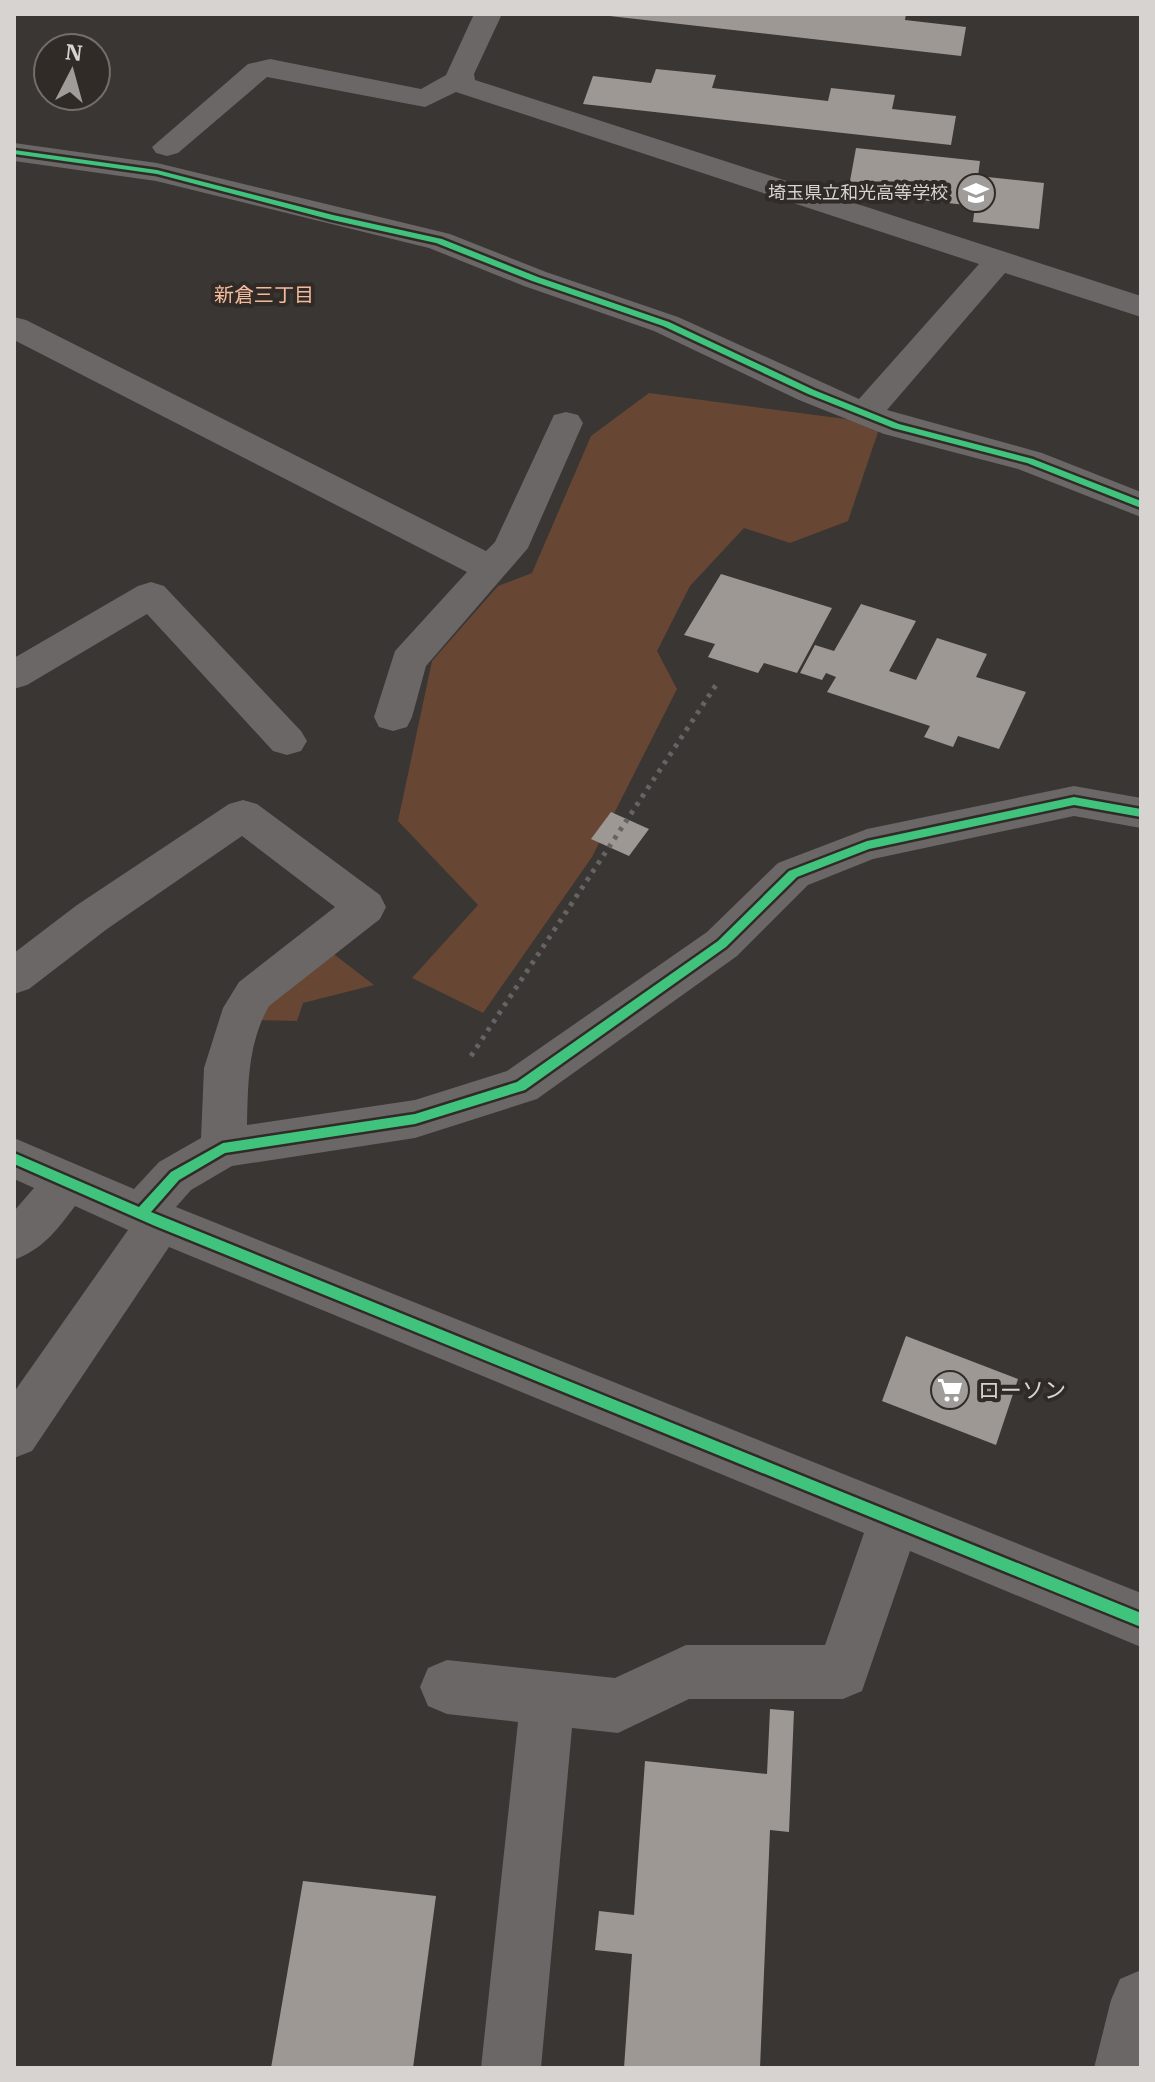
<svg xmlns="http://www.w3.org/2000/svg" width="1155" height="2082" font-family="'IBM Plex Serif','Noto Sans JP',serif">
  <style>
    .green { fill: #684634 }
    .building { fill: #9e9894 }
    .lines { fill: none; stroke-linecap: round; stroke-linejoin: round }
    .path { stroke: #666463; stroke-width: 5; stroke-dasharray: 4 6; stroke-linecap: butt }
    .minor { fill: #6a6766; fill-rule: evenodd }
    .cycleway-casing { stroke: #312b28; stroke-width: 5 }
    .cycleway { fill: #40c37c; fill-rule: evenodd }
    .labels { text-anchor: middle; stroke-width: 8; stroke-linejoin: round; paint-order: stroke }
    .far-poi-label { font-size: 18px; fill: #d7d3d1; stroke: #312b28; text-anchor: end }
    .far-neighbourhood-label { font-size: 20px; fill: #f5ba9c; stroke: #312b28 }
    .poi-label { font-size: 22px; fill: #d7d3d1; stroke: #312b28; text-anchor: start }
  </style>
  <rect width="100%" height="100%" fill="#393634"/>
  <!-- green -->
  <g class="green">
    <path d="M 649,393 L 853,420 L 879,429 L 848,521 L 790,543 L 744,528 L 690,586 L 657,651 L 677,689 L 592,857 L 483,1013 L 412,978 L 478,905 L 398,821 L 432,661 L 498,586 L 532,573 L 591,436 Z"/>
    <path d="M 331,952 L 374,985 L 303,1003 L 297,1021 L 256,1020 L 259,1010 Z"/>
  </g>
  <!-- building -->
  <g class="building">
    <path d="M 592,14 L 906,14 L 905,20 L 966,27 L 961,56 Z"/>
    <path d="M 656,69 L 716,75 L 712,88 L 828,101 L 831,88 L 895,95 L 892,109 L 956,116 L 951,145 L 583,104 L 593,76 L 651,83 Z"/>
    <path d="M 856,148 L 980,161 L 978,176 L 1044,183 L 1039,229 L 973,222 L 975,206 L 848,192 Z"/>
    <path d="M 721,574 L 832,608 L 797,673 L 764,663 L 758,673 L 708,657 L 715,644 L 684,635 Z"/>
    <path d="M 861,604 L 916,621 L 889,671 L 916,680 L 937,638 L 987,654 L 976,677 L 1026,692 L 999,749 L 958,736 L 953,747 L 924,737 L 930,726 L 827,692 L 836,677 L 826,673 L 822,680 L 800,673 L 815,645 L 834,651 Z"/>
    <path d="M 611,812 L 649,829 L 629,856 L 591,839 Z"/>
    <path d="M 906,1336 L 1018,1379 L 996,1445 L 882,1401 Z"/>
    <path d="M 770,1709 L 794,1711 L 789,1832 L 770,1830 L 760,2068 L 624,2068 L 632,1954 L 595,1950 L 599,1911 L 634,1915 L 645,1761 L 767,1774 Z"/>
    <path d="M 303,1881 L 436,1896 L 413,2068 L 271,2068 Z"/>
  </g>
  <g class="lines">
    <!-- path -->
    <path class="path" d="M 471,1056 L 716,685"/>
    <!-- minor -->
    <g class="minor">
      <path d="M 474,14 L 502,14 L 474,74 L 475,80 L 1141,296 L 1141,317 L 1005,273 L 887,410 L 1042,453 L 1141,492 L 1141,517 L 1018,469 L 884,434 L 799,400 L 654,331 L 524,286 L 429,248 L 156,181 L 14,161 L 14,143 L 157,163 L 450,234 L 546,272 L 678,317 L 859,399 L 979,264 L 456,92 L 425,107 L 267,77 L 178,153 L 167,156 L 156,153 L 152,147 L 248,64 L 270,59 L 421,89 L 446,75 Z"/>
      <path d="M 14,317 L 26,320 L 486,551 L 495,542 L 554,415 L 566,412 L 578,415 L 583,423 L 528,548 L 426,666 L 412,717 L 407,727 L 393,731 L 379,727 L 374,717 L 395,651 L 467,572 L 14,340 Z"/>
      <path d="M 151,582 L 164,586 L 301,731 L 307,741 L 301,751 L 287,755 L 273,751 L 147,614 L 27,685 L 14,689 L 14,658 L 138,586 Z"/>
      <path d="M 1074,786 L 1141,798 L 1141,828 L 1074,816 L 873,859 L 808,885 L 737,956 L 537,1099 L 415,1138 L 232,1166 L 191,1190 L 176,1207 L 1141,1593 L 1141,1647 L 910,1551 L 862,1691 L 843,1699 L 689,1699 L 618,1733 L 572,1728 L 541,2068 L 481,2068 L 518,1722 L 447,1714 L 428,1706 L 420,1687 L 428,1668 L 447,1660 L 615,1678 L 686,1645 L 825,1645 L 864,1533 L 169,1247 L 32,1451 L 14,1458 L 14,1392 L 128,1230 L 75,1206 C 57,1230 43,1249 14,1260 L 14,1211 L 34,1188 L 14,1179 L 14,1138 L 134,1189 L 159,1162 L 201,1138 L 204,1068 L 223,1008 L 239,982 L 335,907 L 242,836 L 107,929 L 29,989 L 14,994 L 14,953 L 77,905 L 229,804 L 243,800 L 257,804 L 380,895 L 386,907 L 380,919 L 269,1006 C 248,1043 248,1083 247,1125 L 415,1100 L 507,1071 L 707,932 L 778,863 L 867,829 Z"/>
      <path d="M 1141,1970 L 1141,2068 L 1094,2068 L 1111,2000 L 1120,1979 Z"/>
    </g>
    <defs>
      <g id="cycleway">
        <path d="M 14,150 L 157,170 L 333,215 L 442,239 L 538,277 L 669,322 L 814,390 L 899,424 L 1033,459 L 1141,501 L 1141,508 L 1027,463 L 893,428 L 808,394 L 663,326 L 532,281 L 436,243 L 332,220 L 157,174 L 14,154 Z"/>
        <path d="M 1074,797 L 1141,809 L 1141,817 L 1074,805 L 869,849 L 797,877 L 726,947 L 525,1090 L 415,1124 L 225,1153 L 179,1180 L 151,1212 L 1141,1613 L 1141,1627 L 155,1226 L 14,1164 L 14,1153 L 139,1207 L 171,1172 L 223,1143 L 415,1114 L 517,1082 L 718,941 L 789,871 L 867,841 Z"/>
      </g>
    </defs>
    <!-- cycleway casing -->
    <use href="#cycleway" class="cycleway-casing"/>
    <!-- cycleway -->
    <use href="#cycleway" class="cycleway"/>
  </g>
  <!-- icons -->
  <defs>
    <symbol id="school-disc" viewBox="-11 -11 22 22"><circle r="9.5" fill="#a09c9a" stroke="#312b28"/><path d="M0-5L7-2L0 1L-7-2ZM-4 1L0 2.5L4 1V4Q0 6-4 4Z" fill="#fff"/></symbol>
    <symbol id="supermarket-disc" viewBox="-11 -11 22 22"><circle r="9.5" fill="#a09c9a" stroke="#312b28"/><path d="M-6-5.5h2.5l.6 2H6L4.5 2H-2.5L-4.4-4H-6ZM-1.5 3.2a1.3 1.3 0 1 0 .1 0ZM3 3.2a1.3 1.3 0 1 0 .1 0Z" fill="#fff"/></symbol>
  </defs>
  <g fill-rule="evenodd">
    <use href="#school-disc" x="954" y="171" width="44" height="44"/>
    <use href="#supermarket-disc" x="928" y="1368" width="44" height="44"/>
  </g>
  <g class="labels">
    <!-- far-poi labels -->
    <g class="far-poi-label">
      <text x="948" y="199">埼玉県立和光高等学校</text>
    </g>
    <!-- far-neighbourhood labels -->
    <g class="far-neighbourhood-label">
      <text x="264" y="302">新倉三丁目</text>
    </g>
    <!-- poi labels -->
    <g class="poi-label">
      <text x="978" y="1398">ローソン</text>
    </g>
  </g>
  <!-- border -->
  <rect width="1155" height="2082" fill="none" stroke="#d7d3d1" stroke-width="32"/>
  <!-- north arrow -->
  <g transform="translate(72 72) rotate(6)"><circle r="38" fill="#312b28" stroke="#736e6c" stroke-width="2"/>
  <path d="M0-6L14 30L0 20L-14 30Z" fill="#a09c9a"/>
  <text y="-12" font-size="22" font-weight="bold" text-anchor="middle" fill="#d7d3d1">N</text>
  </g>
</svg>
